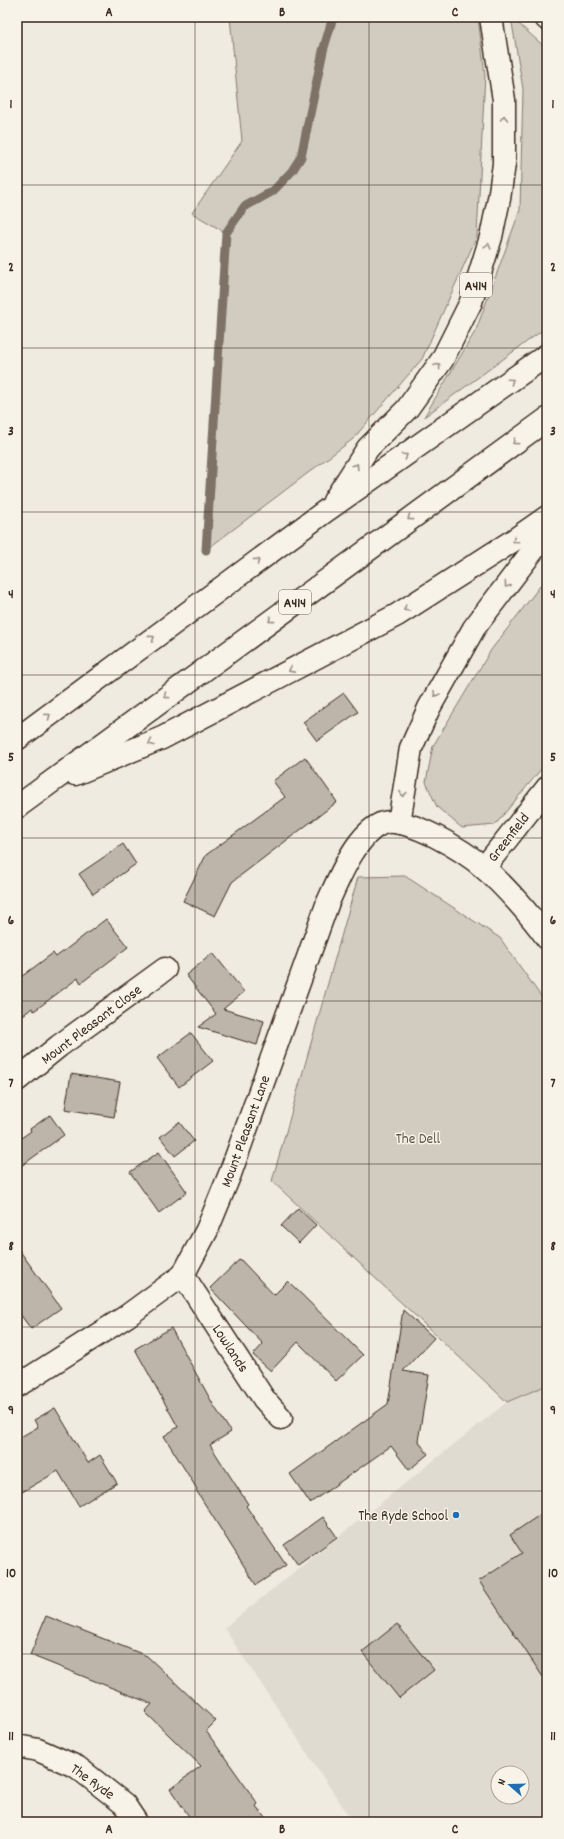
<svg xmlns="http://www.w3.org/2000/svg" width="564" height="1839" font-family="Dekko,sans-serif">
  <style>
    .built { fill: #e0dbd0; fill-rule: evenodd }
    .green { fill: #d1cbc0; stroke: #867a6f }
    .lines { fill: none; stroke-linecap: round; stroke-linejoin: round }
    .stream { stroke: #7e7266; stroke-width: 9 }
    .building { fill: #bdb5aa; stroke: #3b2a1e }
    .street-casing { stroke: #3b2a1e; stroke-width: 25 }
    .highway-casing { stroke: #3b2a1e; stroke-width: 25 }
    .street { stroke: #f7f3e8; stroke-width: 22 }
    .highway { stroke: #f7f3e8; stroke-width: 22 }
    .oneway { stroke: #998e83 }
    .grid { fill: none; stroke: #3b2a1e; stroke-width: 1; stroke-opacity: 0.55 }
    .poi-dot { fill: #1f6fb2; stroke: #f7f3e8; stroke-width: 1.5 }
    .labels { text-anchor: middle; stroke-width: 3; stroke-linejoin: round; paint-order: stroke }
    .shield { fill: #f7f3e8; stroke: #73665b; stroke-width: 1 }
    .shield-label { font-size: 14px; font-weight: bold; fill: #3b2a1e }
    .street-label { font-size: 15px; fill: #3b2a1e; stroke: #f7f3e8 }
    .park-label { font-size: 15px; fill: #605246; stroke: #f7f3e8 }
    .poi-label { font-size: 15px; fill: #3b2a1e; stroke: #f7f3e8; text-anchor: end }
    .neatline { fill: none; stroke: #3b2a1e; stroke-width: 1.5 }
    .grid-label { font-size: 13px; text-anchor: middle; font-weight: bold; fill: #3b2a1e }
  </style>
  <rect width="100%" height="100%" fill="#efebe0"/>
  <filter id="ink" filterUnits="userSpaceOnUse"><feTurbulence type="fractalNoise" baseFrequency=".025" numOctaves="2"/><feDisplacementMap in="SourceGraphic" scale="8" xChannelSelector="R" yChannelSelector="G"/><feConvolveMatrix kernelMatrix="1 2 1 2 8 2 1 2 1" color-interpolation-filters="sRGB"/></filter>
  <g filter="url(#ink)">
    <!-- built -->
    <path class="built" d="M 547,1385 L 547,1822 L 353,1822 L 224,1628 L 507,1402 ZM 498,1773 L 522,1773 L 522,1797 L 498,1797 Z"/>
    <!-- green -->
    <g class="green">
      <path d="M 230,17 L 478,17 L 485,75 L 477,236 L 422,359 L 353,439 L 206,550 L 226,233 L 192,213 L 242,141 Z"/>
      <path d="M 511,17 L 547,49 L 547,327 L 424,417 L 476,330 L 520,210 L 523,89 Z"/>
      <path d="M 547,577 L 547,762 L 495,825 L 462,828 L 437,807 L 426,782 L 433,746 L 491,650 Z"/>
      <path d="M 405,876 L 500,938 L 547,1005 L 547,1385 L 507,1402 L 272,1181 L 358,877 Z"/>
    </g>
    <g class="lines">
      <!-- stream -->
      <path class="stream" d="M 206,550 L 226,233 L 244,207 L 273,191 L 292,171 L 301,157 L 323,51 L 333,17"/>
    </g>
    <!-- building -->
    <g class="building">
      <path d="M 344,693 L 358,712 L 317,741 L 303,722 Z"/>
      <path d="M 305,757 L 337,802 L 232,882 L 215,916 L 183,901 L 206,855 L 285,797 L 273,781 Z"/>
      <path d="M 123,844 L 136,864 L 93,894 L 79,874 Z"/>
      <path d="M 106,919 L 128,947 L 81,983 L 78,978 L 34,1011 L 32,1008 L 17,1020 L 17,980 L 53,953 L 56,957 Z"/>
      <path d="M 213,953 L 244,992 L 223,1009 L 264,1021 L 257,1045 L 198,1027 L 216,1014 L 186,975 Z"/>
      <path d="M 191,1033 L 213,1061 L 179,1087 L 157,1058 Z"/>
      <path d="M 71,1074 L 120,1082 L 114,1117 L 65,1109 Z"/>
      <path d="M 50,1115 L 64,1135 L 17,1169 L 17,1141 L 31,1131 L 30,1129 Z"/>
      <path d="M 179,1122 L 194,1141 L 175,1156 L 160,1137 Z"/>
      <path d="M 159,1152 L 187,1192 L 159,1213 L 130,1172 Z"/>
      <path d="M 298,1208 L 316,1225 L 299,1243 L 281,1226 Z"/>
      <path d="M 17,1247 L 61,1308 L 31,1329 L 17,1310 Z"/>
      <path d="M 240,1259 L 274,1295 L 288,1281 L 363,1355 L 336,1381 L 298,1342 L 271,1371 L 253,1355 L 263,1344 L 210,1288 Z"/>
      <path d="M 403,1310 L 434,1338 L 403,1371 L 429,1375 L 418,1441 L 428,1454 L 409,1470 L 391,1446 L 310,1503 L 290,1474 L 388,1404 Z"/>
      <path d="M 171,1328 L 214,1406 L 231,1432 L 210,1445 L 248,1504 L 246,1506 L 286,1565 L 256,1585 L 196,1490 L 197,1489 L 164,1436 L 178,1427 L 135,1349 Z"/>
      <path d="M 55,1408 L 88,1463 L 100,1455 L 117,1483 L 79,1506 L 58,1471 L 17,1495 L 17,1439 L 38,1427 L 34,1420 Z"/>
      <path d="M 547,1510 L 547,1683 L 479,1581 L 522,1553 L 510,1535 Z"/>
      <path d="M 323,1517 L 337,1537 L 298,1565 L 284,1545 Z"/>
      <path d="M 46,1616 L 147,1656 L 216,1721 L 206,1731 L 258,1804 L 256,1806 L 268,1822 L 193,1822 L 170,1789 L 201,1766 L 145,1712 L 152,1704 L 30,1655 Z"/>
      <path d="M 397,1624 L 434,1670 L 399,1698 L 362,1652 Z"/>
    </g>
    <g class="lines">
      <defs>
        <g id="street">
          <path d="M 484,868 L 547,788"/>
          <path d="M 17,1080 L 59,1046 L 165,969"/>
          <path d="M 183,1275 L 264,1399 L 281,1418"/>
          <path d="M 17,1386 L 127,1316 L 183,1275 L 207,1230 L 230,1174 L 328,902 C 339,878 357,833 383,823 C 407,815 466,852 484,868 C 504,885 532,917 547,938"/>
          <path d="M 17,1746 L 38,1750 L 77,1767 L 124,1804 L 136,1822"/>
        </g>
        <g id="highway">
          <path d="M 545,17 L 547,19"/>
          <path d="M 334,501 L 368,448 L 407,409 L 442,360 L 471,302 L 491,237 L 499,199 L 504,164 L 504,100 L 491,17"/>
          <path d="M 17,739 L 327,510 L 547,355"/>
          <path d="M 75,774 L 162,738 L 397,615 L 514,540 L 547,517"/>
          <path d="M 17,807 L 547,419"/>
          <path d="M 399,823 L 411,748 L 429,708 L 474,628 L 547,532"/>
        </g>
      </defs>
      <!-- street casing -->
      <use href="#street" class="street-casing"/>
      <!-- highway casing -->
      <use href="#highway" class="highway-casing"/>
      <!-- street -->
      <use href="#street" class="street"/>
      <!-- highway -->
      <use href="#highway" class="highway"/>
    </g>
    <!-- one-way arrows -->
    <defs><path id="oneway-chevron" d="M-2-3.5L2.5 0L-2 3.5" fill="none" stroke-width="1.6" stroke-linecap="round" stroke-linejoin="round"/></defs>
    <g class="oneway">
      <use href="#oneway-chevron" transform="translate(504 118) rotate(-90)"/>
      <use href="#oneway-chevron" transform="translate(488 246) rotate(-73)"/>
      <use href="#oneway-chevron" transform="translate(438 366) rotate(-54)"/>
      <use href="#oneway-chevron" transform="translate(511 381) rotate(-35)"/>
      <use href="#oneway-chevron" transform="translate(515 442) rotate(144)"/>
      <use href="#oneway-chevron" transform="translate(405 456) rotate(-35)"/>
      <use href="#oneway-chevron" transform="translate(356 466) rotate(-57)"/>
      <use href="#oneway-chevron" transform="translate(410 518) rotate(144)"/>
      <use href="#oneway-chevron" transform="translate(515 540) rotate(145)"/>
      <use href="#oneway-chevron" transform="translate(257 561) rotate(-36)"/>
      <use href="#oneway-chevron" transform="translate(507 585) rotate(127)"/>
      <use href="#oneway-chevron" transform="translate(406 609) rotate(148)"/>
      <use href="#oneway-chevron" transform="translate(271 620) rotate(144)"/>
      <use href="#oneway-chevron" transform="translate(152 638) rotate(-36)"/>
      <use href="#oneway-chevron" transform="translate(291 670) rotate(152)"/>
      <use href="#oneway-chevron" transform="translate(436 694) rotate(120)"/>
      <use href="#oneway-chevron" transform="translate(166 696) rotate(144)"/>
      <use href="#oneway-chevron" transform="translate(48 716) rotate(-37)"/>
      <use href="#oneway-chevron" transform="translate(151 743) rotate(158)"/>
      <use href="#oneway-chevron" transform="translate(403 794) rotate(99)"/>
    </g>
  </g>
  <!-- grid -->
  <path class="grid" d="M 195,17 L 195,1822M 369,17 L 369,1822M 17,185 L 547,185M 17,348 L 547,348M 17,512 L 547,512M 17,675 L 547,675M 17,838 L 547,838M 17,1001 L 547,1001M 17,1164 L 547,1164M 17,1327 L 547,1327M 17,1491 L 547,1491M 17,1654 L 547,1654"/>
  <!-- markers -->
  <circle class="poi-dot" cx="456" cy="1515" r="4"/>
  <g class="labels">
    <!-- shield labels -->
    <g class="shield">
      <rect x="460" y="273" width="32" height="24" rx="3"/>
      <rect x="279" y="590" width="32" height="24" rx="3"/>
    </g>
    <g class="shield-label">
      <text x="476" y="290">A414</text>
      <text x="295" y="607">A414</text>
    </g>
    <!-- street labels -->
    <g class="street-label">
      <text transform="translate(508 837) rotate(-52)" y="5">Greenfield</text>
      <text transform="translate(91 1024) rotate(-37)" y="5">Mount Pleasant Close</text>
      <text transform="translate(245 1131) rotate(-70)" y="5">Mount Pleasant Lane</text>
      <text transform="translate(231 1348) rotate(57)" y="5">Lowlands</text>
      <text transform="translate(93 1781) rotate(36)" y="5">The Ryde</text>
    </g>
    <!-- park labels -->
    <g class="park-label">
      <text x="418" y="1143">The Dell</text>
    </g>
    <!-- poi labels -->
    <g class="poi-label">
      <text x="448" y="1520">The Ryde School</text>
    </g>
  </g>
  <!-- margin -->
  <rect width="564" height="1839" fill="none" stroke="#f7f3e8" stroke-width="44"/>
  <!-- north arrow -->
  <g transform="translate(510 1785) rotate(290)"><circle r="19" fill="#f7f3e8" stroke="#aca397"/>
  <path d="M0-3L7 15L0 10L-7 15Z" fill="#1f6fb2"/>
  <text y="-6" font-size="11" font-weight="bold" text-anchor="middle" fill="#3b2a1e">N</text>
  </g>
  <rect x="22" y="22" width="520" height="1795" class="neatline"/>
  <g class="grid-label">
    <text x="109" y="16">A</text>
    <text x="282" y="16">B</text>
    <text x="455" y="16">C</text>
    <text x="11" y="108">1</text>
    <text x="553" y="108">1</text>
    <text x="11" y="271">2</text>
    <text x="553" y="271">2</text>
    <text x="11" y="435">3</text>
    <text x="553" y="435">3</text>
    <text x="11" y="598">4</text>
    <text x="553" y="598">4</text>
    <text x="11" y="761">5</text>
    <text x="553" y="761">5</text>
    <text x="11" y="924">6</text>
    <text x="553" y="924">6</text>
    <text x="11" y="1087">7</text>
    <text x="553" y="1087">7</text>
    <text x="11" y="1250">8</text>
    <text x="553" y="1250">8</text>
    <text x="11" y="1414">9</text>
    <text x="553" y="1414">9</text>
    <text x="11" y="1577">10</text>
    <text x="553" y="1577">10</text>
    <text x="11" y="1740">11</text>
    <text x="553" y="1740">11</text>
    <text x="109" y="1833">A</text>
    <text x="282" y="1833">B</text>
    <text x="455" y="1833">C</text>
  </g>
</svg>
